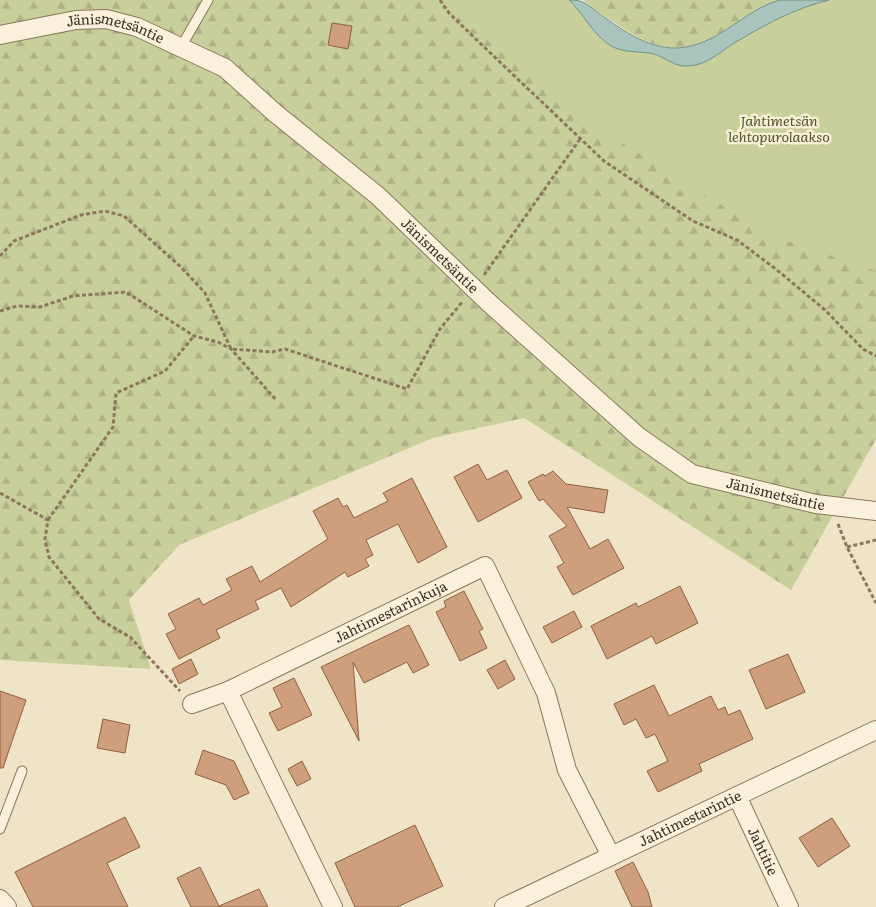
<svg xmlns="http://www.w3.org/2000/svg" width="876" height="907" font-family="Literata,serif">
  <style>
    .forest { fill: url(#forest-firs) }
    .park { fill: #c9cf9b }
    .water { fill: #a9c4bc; stroke: #6f938a }
    .building { fill: #cf9f7d; stroke: #8d5f41 }
    .lines { fill: none; stroke-linecap: round; stroke-linejoin: round }
    .lane-casing { stroke: #8d765c; stroke-width: 11 }
    .street-casing { stroke: #8d765c; stroke-width: 20 }
    .path { stroke: #8d765c; stroke-width: 3; stroke-dasharray: 4 2.5; stroke-linecap: butt }
    .lane { stroke: #faf1dc; stroke-width: 9 }
    .street { stroke: #faf1dc; stroke-width: 18 }
    .labels { text-anchor: middle; stroke-width: 5; stroke-linejoin: round; paint-order: stroke }
    .street-label { font-size: 14px; fill: #3d2e20; stroke: #f7eed8 }
    .park-label { font-size: 14px; font-style: italic; fill: #4d5a26; stroke: #f7eed8 }
  </style>
  <defs>
    <pattern id="forest-firs" width="22" height="20" patternUnits="userSpaceOnUse" patternTransform="scale(1.25)"><rect width="22" height="20" fill="#c9cf9b"/><path d="M5 1l3.5 6h-7zM16 11l3.5 6h-7z" fill="#aeb285"/></pattern>
  </defs>
  <rect width="100%" height="100%" fill="#f0e4c8"/>
  <!-- forest -->
  <g class="forest">
    <path d="M 0,0 L 569,0 L 580,10 L 668,59 L 829,0 L 876,0 L 876,439 L 791,590 L 524,418 L 433,438 L 179,545 L 129,600 L 151,669 L 0,660 Z"/>
    <path d="M 583,0 L 781,0 C 762,8 748,18 731,29 C 687,54 662,54 621,27 C 608,18 595,10 583,0 Z"/>
  </g>
  <!-- park -->
  <path class="park" d="M 436,0 L 569,0 L 580,10 L 595,31 L 614,47 L 654,54 L 683,67 L 714,58 L 734,43 L 781,17 L 814,4 L 829,0 L 876,0 L 876,271 L 767,234 L 608,134 Z"/>
  <!-- water -->
  <path class="water" d="M 569,0 C 583,0 585,3 596,11 C 619,28 647,49 677,48 C 719,46 743,10 780,0 C 794,0 814,0 829,0 C 796,8 766,24 736,42 C 719,52 707,66 686,66 C 676,67 664,57 654,54 C 642,51 625,53 613,47 C 594,37 584,14 569,0 Z"/>
  <!-- building -->
  <g class="building">
    <path d="M 332,23 L 352,26 L 348,49 L 328,45 Z"/>
    <path d="M 478,464 L 487,480 L 507,470 L 522,498 L 478,522 L 454,477 Z"/>
    <path d="M 553,471 L 566,484 L 608,490 L 604,513 L 567,507 L 590,549 L 608,539 L 624,568 L 573,595 L 557,567 L 564,563 L 549,536 L 567,526 L 543,499 L 539,501 L 528,482 L 543,474 L 545,476 Z"/>
    <path d="M 412,478 L 447,547 L 418,563 L 398,524 L 366,540 L 373,555 L 365,559 L 369,566 L 348,577 L 345,572 L 291,607 L 281,588 L 255,601 L 259,609 L 216,630 L 220,638 L 179,659 L 166,634 L 176,629 L 168,614 L 199,598 L 203,605 L 232,590 L 226,579 L 252,566 L 260,582 L 328,539 L 313,511 L 338,498 L 343,507 L 347,505 L 354,518 L 388,501 L 383,493 Z"/>
    <path d="M 680,586 L 698,623 L 656,644 L 652,636 L 607,659 L 591,626 L 636,603 L 638,607 Z"/>
    <path d="M 464,591 L 483,629 L 479,631 L 487,648 L 460,661 L 436,612 L 446,607 L 444,601 Z"/>
    <path d="M 574,611 L 582,627 L 552,643 L 543,627 Z"/>
    <path d="M 409,625 L 429,665 L 413,673 L 407,662 L 364,683 L 353,662 L 359,741 L 321,667 Z"/>
    <path d="M 788,654 L 805,692 L 766,709 L 749,670 Z"/>
    <path d="M 191,659 L 198,674 L 179,684 L 172,669 Z"/>
    <path d="M 505,660 L 515,679 L 498,689 L 487,670 Z"/>
    <path d="M 294,678 L 312,715 L 278,731 L 269,713 L 282,707 L 273,688 Z"/>
    <path d="M 654,685 L 669,716 L 711,696 L 718,710 L 725,707 L 728,715 L 740,710 L 753,739 L 699,764 L 702,771 L 658,792 L 647,771 L 668,761 L 655,734 L 646,738 L 636,719 L 624,725 L 614,704 Z"/>
    <path d="M 0,691 L 26,700 L 3,768 L 0,768 Z"/>
    <path d="M 103,719 L 130,725 L 125,753 L 97,748 Z"/>
    <path d="M 203,750 L 234,761 L 249,793 L 234,800 L 226,785 L 195,774 Z"/>
    <path d="M 302,761 L 311,779 L 297,786 L 288,769 Z"/>
    <path d="M 125,817 L 140,847 L 107,863 L 128,907 L 33,907 L 15,872 Z"/>
    <path d="M 832,818 L 850,846 L 818,867 L 799,838 Z"/>
    <path d="M 415,825 L 443,886 L 397,907 L 355,907 L 335,863 Z"/>
    <path d="M 633,862 L 648,892 L 652,907 L 632,907 L 615,871 Z"/>
    <path d="M 200,867 L 219,906 L 259,889 L 268,907 L 191,907 L 177,878 Z"/>
  </g>
  <g class="lines">
    <defs>
      <g id="lane">
        <path d="M 181,47 L 208,0"/>
        <path d="M 0,829 L 22,771"/>
      </g>
      <g id="street">
        <path id="s1" d="M 0,35 L 76,20 L 106,19 L 137,27 L 225,68 L 275,113 L 378,196 L 488,302 L 639,437 L 692,474 L 816,504 L 876,511"/>
        <path d="M 192,704 L 228,691"/>
        <path id="s2" d="M 737,796 L 789,907"/>
        <path d="M 0,899 L 7,907"/>
        <path id="s3" d="M 333,907 L 228,691 L 485,566 L 546,693 L 567,770 L 611,856"/>
        <path id="s4" d="M 504,907 L 876,730"/>
      </g>
    </defs>
    <!-- lane casing -->
    <use href="#lane" class="lane-casing"/>
    <!-- street casing -->
    <use href="#street" class="street-casing"/>
    <!-- path -->
    <g class="path">
      <path d="M 440,0 L 449,13 L 483,46 L 604,161 L 693,221 L 737,240 L 777,270 L 825,310 L 863,349 L 876,356"/>
      <path d="M 0,256 L 14,241 L 81,215 L 105,211 L 124,216 L 181,267 L 205,293 L 231,349 L 272,352 L 285,349 L 407,389 L 440,329 L 463,301"/>
      <path d="M 484,275 L 580,139"/>
      <path d="M 0,311 L 17,306 L 40,307 L 73,296 L 126,292 L 194,336 L 218,342 L 231,349 L 276,400"/>
      <path d="M 0,493 L 48,520 L 45,539 L 49,557 L 99,619 L 130,637 L 180,691"/>
      <path d="M 48,520 L 113,427 L 116,393 L 165,371 L 194,336"/>
      <path d="M 838,524 L 847,547 L 876,603"/>
      <path d="M 847,547 L 876,540"/>
    </g>
    <!-- lane -->
    <use href="#lane" class="lane"/>
    <!-- street -->
    <use href="#street" class="street"/>
  </g>
  <g class="labels">
    <!-- street labels -->
    <g class="street-label">
      <text dy="5" stroke="none"><textPath href="#s1" startOffset="118">Jänismetsäntie</textPath></text>
      <text dy="5" stroke="none"><textPath href="#s1" startOffset="522">Jänismetsäntie</textPath></text>
      <text dy="5" stroke="none"><textPath href="#s1" startOffset="942">Jänismetsäntie</textPath></text>
      <text dy="5" stroke="none"><textPath href="#s3" startOffset="421">Jahtimestarinkuja</textPath></text>
      <text dy="5" stroke="none"><textPath href="#s4" startOffset="206">Jahtimestarintie</textPath></text>
      <text dy="5" stroke="none"><textPath href="#s2" startOffset="61">Jahtitie</textPath></text>
    </g>
    <!-- park labels -->
    <g class="park-label">
      <text x="779" y="126">Jahtimetsän<tspan x="779" dy="16">lehtopurolaakso</tspan></text>
    </g>
  </g>
</svg>
